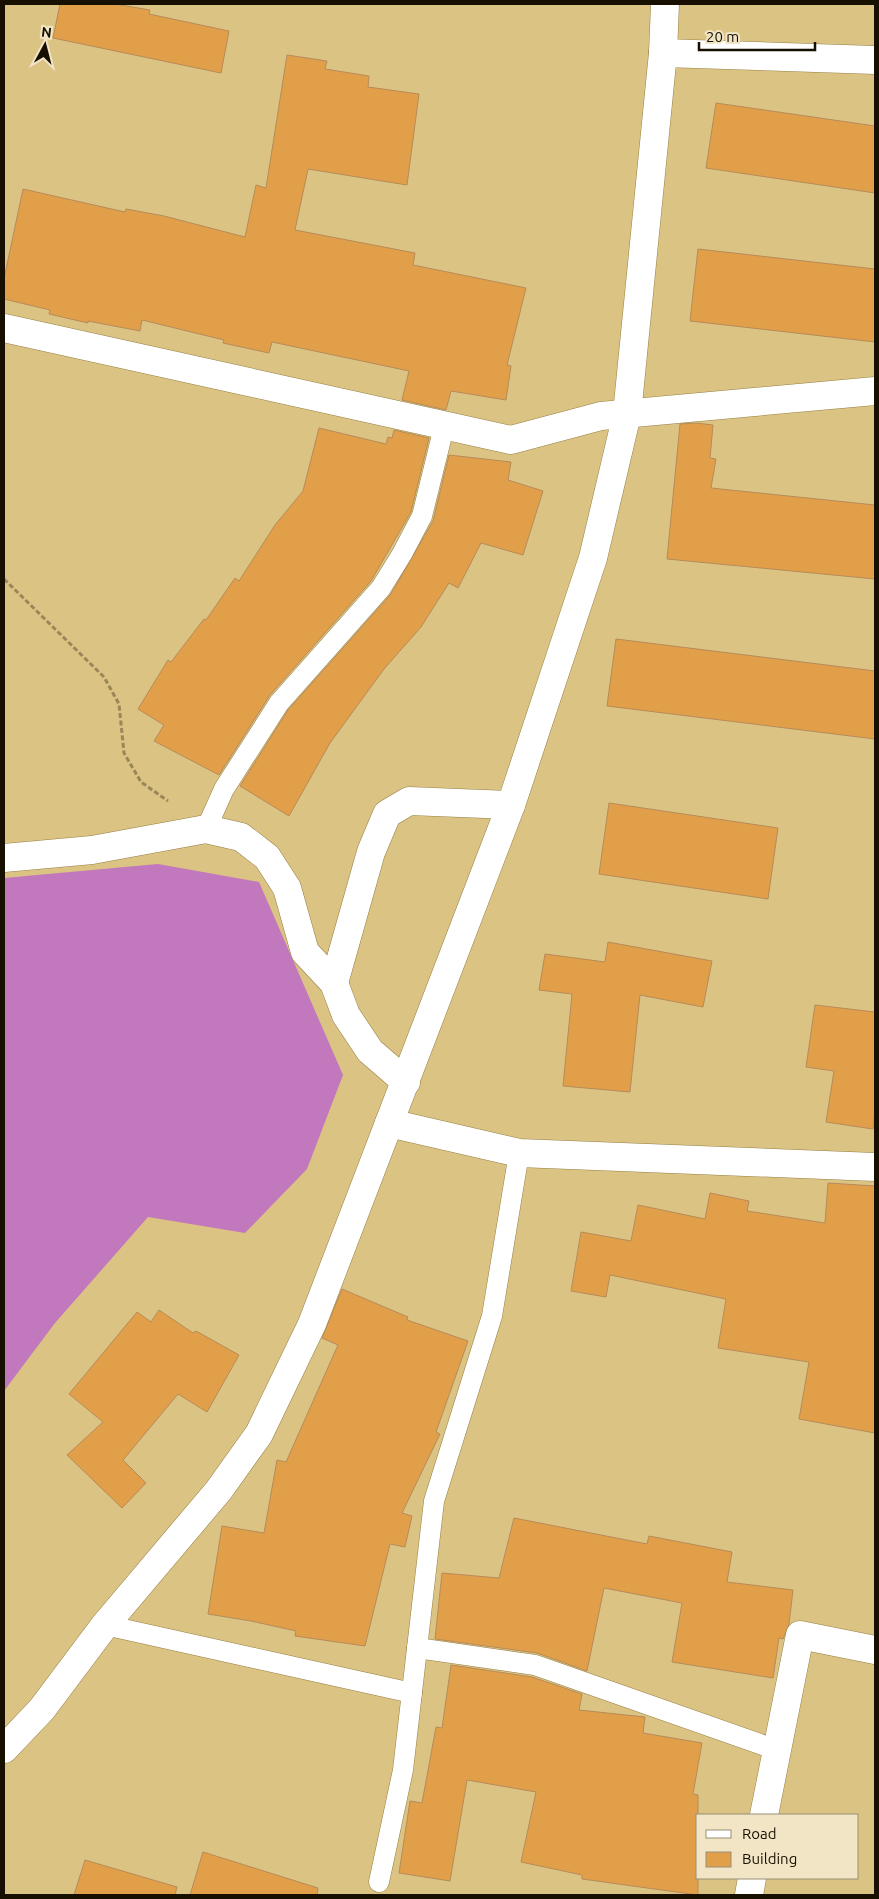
<svg xmlns="http://www.w3.org/2000/svg" width="879" height="1899" viewBox="0 0 879 1899" font-family="Ubuntu,sans-serif">
  <style>
    .forest { fill: #c278bc }
    .building { fill: #e29f4a; stroke: #b68b59 }
    .lines { fill: none; stroke-linecap: round; stroke-linejoin: round }
    .service-casing { stroke: #957f41; stroke-width: 21 }
    .minor-casing { stroke: #957f41; stroke-width: 29 }
    .path { stroke: #9a8758; stroke-width: 3; stroke-dasharray: 5 2.5; stroke-linecap: butt }
    .service { stroke: #fff; stroke-width: 20 }
    .minor { stroke: #fff; stroke-width: 28 }
  </style>
  <rect width="100%" height="100%" fill="#dbc384"/>
  <path class="forest" d="M158 864 259 882 343 1075 307 1169 245 1233 148 1217 55 1323 4 1391V878Z"/>
  <g class="building">
    <path d="M60 4H115L150 10 149 14 229 31 221 73 53 38Z"/>
    <path d="M287 55 327 61 325 69 369 76 368 87 419 94 407 185 308 169 295 230 415 253 413 265 526 288 507 365 511 366 506 400 451 391 446 410 402 400 409 371 272 342 269 353 223 343 224 340 142 320 140 331 88 321V323L49 314 50 310 4 299V279L23 189 125 212 126 209 164 216 245 237 256 185 266 188Z"/>
    <path d="M716 103 875 126V193L706 168Z"/>
    <path d="M698 249 875 269V342L690 321Z"/>
    <path d="M696 423 713 425 710 458 716 459 711 488 875 505V579L667 559 680 424Z"/>
    <path d="M319 428 386 444 388 437 392 438 394 430 429 438 411 512 371 581 270 695 219 775 154 741 164 725 138 709 168 660 171 662 204 619 206 620 235 578 239 581 275 525 303 491Z"/>
    <path d="M449 455 511 462 508 480 543 491 523 555 481 543 458 588 449 583 421 627 384 669 330 743 289 816 240 786 288 710 391 594 433 521Z"/>
    <path d="M616 639 875 671V739L607 706Z"/>
    <path d="M609 803 778 828 768 899 599 874Z"/>
    <path d="M608 942 712 961 703 1007 640 995 630 1092 563 1086 572 994 539 990 545 954 605 962Z"/>
    <path d="M815 1005 875 1012V1112L873 1129 826 1122 834 1071 806 1067Z"/>
    <path d="M828 1183 875 1186V1433L799 1419 809 1362 718 1348 726 1299 610 1275 606 1297 571 1291 581 1232 631 1241 638 1205 705 1219 710 1193 749 1201 747 1211 825 1223Z"/>
    <path d="M342 1289 408 1317 407 1320 468 1341 436 1432 440 1434 402 1513 412 1516 405 1547 390 1544 365 1646 295 1636 296 1631 251 1621 208 1614 222 1526 264 1533 277 1460 286 1462 338 1345 322 1338Z"/>
    <path d="M159 1310 193 1333 196 1331 239 1355 207 1412 178 1394 123 1460 146 1483 122 1508 67 1455 103 1422 69 1394 137 1312 151 1322Z"/>
    <path d="M514 1518 647 1544 649 1536 732 1552 727 1582 793 1590 789 1624 783 1639 779 1638 773 1678 672 1662 682 1603 604 1588 587 1671 537 1653 435 1639 442 1573 499 1578Z"/>
    <path d="M451 1665 532 1677 582 1694 579 1710 645 1717 643 1733 702 1743 693 1794 698 1795V1895L582 1879V1875L521 1862 536 1792 467 1780 450 1881 399 1873 410 1801 422 1803 436 1727 442 1728Z"/>
    <path d="M203 1852 318 1888 317 1895H190Z"/>
    <path d="M85 1860 177 1887 175 1895H74Z"/>
  </g>
  <g class="lines">
    <defs>
      <g id="service">
        <path d="M206 829 224 789 279 703 381 588 402 554 422 516 444 427"/>
        <path d="M105 1625 412 1693"/>
        <path d="M417 1648 535 1665 777 1750"/>
        <path d="M379 1882 403 1770 434 1501 492 1316 519 1153"/>
      </g>
      <g id="minor">
        <path d="M663 53 875 60"/>
        <path d="M4 328 511 440 601 416 875 391"/>
        <path d="M4 858 92 850 206 829 241 837 267 857 287 888 305 952 334 983 346 1015 370 1051 406 1082"/>
        <path d="M334 983 371 852 387 814 409 801 511 805"/>
        <path d="M389 1123 519 1153 875 1167"/>
        <path d="M4 1749 42 1709 105 1625 219 1490 259 1434 312 1324 511 805 593 558 627 414 663 53 665 4"/>
        <path d="M764 1815 800 1635 875 1650"/>
        <path d="M749 1895 752 1878"/>
      </g>
    </defs>
    <use href="#service" class="service-casing"/>
    <use href="#minor" class="minor-casing"/>
    <path class="path" d="M4 579 104 677 119 704 124 753 141 782 168 801"/>
    <use href="#service" class="service"/>
    <use href="#minor" class="minor"/>
  </g>
  <rect width="879" height="1899" fill="none" stroke="#170f00" stroke-width="10"/>
  <rect x="696" y="1814" width="162" height="65" fill="#f1e5c6" stroke="#9a8f77"/>
  <rect x="706" y="1830" width="25" height="8" fill="#ffffff" stroke="#9a8f77"/>
  <text x="742" y="1839" font-size="15" fill="#170f00">Road</text>
  <rect x="706" y="1852" width="25" height="15" fill="#e29f4a" stroke="#9a8f77"/>
  <text x="742" y="1864" font-size="15" fill="#170f00">Building</text>
  <g transform="translate(45 45) rotate(7)" stroke="#f1e5c6" stroke-width="4" paint-order="stroke">
  <path d="M0-4L9 19L0 12L-9 19Z" fill="#170f00"/>
  <text y="-8" font-size="14" font-weight="bold" text-anchor="middle" fill="#170f00">N</text>
  </g>
  <path d="M699 42v8h116v-8" fill="none" stroke="#170f00" stroke-width="2.5"/>
  <text x="706" y="42" font-size="15" fill="#170f00" stroke="#f1e5c6" stroke-width="4" paint-order="stroke">20 m</text>
</svg>
